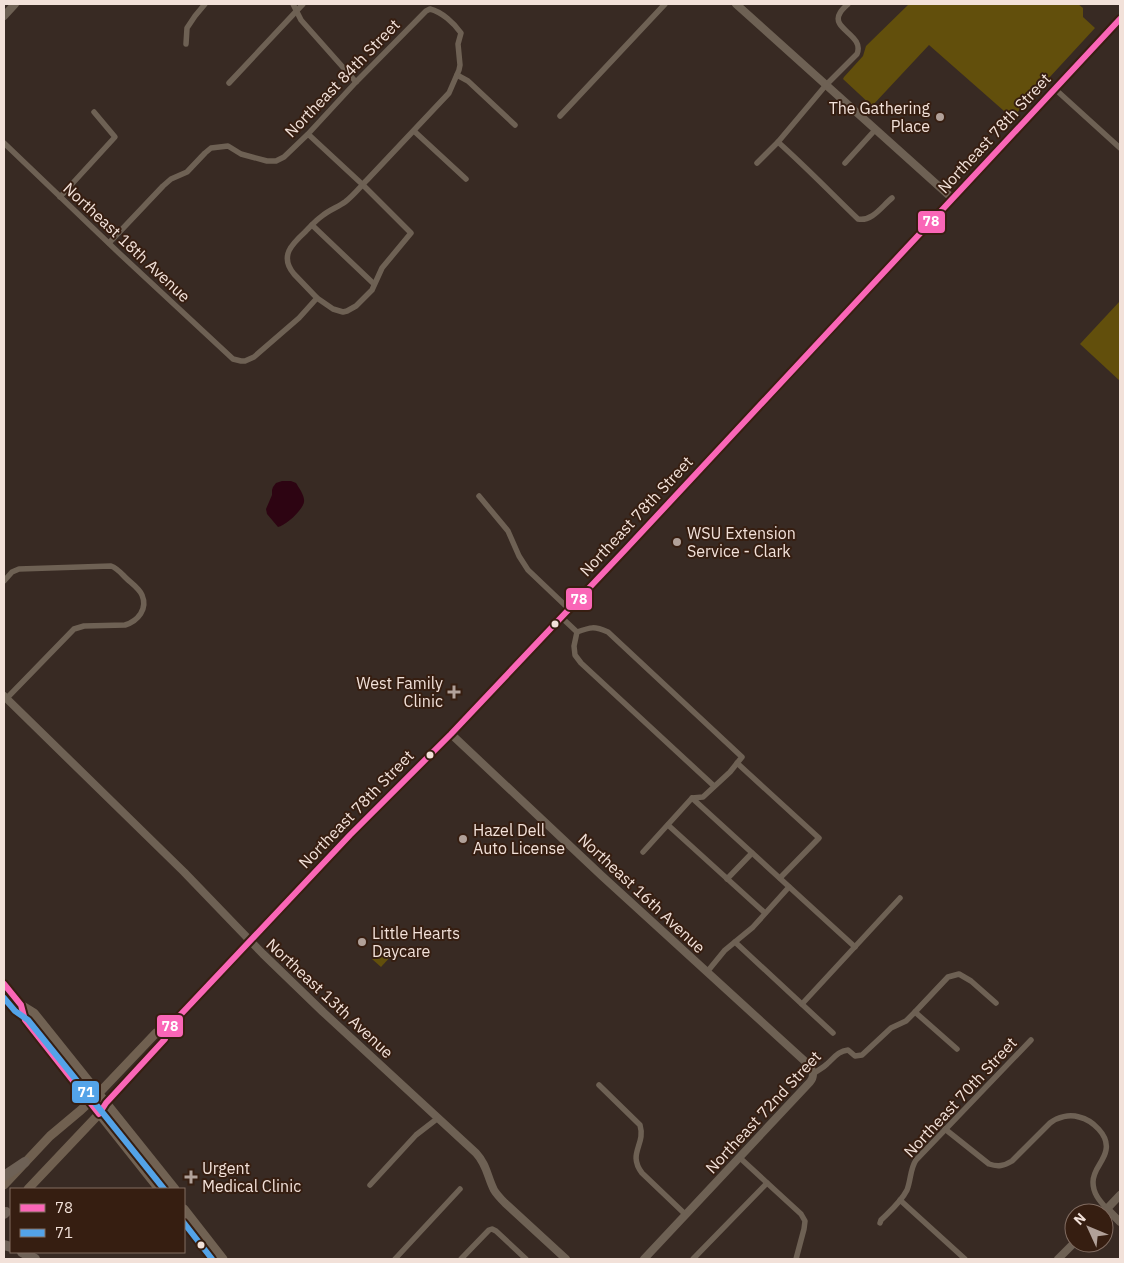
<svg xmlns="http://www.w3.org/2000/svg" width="1124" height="1263" viewBox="0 0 1124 1263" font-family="'IBM Plex Sans',sans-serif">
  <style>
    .green { fill: #624f0c }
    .water { fill: #2d0412 }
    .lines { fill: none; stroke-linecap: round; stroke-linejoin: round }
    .minor { stroke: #6e6154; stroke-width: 5.5 }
    .tertiary { stroke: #6e6154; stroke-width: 8 }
    .secondary { stroke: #716253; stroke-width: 9 }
    .primary { stroke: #706050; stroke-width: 9 }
    .motorway { stroke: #6e6156; stroke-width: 10 }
    .bus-1-casing { stroke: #361e11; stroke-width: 10 }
    .bus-2-casing { stroke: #361e11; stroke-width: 10 }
    .bus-1 { stroke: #fa66b7; stroke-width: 6 }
    .bus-2 { stroke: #53a3e8; stroke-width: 6 }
    .poi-dot { fill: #b1a199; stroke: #361e11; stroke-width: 2 }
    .bus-dot { fill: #f2e1d9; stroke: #361e11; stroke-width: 2 }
    .labels { text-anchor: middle; stroke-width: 4; stroke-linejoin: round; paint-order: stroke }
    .street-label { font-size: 16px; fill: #f2e1d9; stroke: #361e11 }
    .poi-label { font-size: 16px; fill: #f2e1d9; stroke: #361e11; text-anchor: start }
    .line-badge { stroke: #361e11; stroke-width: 2 }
    .badge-label { font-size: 14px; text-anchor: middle; font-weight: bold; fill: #fff }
  </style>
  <rect width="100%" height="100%" fill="#382a23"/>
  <g class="green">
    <path d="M909 4H1078L1083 8V17L1095 28 1012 118 929 45 872 106 843 79 844 77 863 56 866 46Z"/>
    <path d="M1120 301V381L1080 344Z"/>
    <path d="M383 947 392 955 381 967 372 959Z"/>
  </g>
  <path class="water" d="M282 481H291L296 483C299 488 305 496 304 502 303 510 285 526 278 527L267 514 266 509 272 495V490L273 487 276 483Z"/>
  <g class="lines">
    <g class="minor">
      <path d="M293 4 301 20 356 82"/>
      <path d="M186 44 187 28 195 16 205 4"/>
      <path d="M457 75 468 81 515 125"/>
      <path d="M229 83 303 4"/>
      <path d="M1055 89 1120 148"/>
      <path d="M560 116 665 4"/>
      <path d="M414 131 466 179"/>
      <path d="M778 142C806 167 831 193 858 219 872 222 882 206 892 198"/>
      <path d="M4 143 119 253 233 359 241 361H245L254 357 299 318 317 298"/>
      <path d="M757 163 778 142 826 85 857 54C865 35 830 29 840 13 842 9 846 6 848 4"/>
      <path d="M845 163 875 130"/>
      <path d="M60 197 115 137 94 112"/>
      <path d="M312 225 374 284"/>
      <path d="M109 243 163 186 171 179 187 172 205 153 211 148 228 146 241 154 267 161H276L284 157 308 134 356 82 426 11 430 9C442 12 454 23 461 33L458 44 460 65 459 70 449 93 367 180C360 187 353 196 345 202 338 207 329 210 322 216 316 220 311 226 305 232 292 244 279 256 294 274L317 298 333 309 343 312 347 311 356 306 372 290 382 268 411 233 363 185 308 134"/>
      <path d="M479 496 508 531 519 556 528 570 569 609"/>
      <path d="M4 581 12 572 19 569 111 566C117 568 121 573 126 578 131 583 139 588 142 595 148 609 138 621 125 625L84 626 74 629 6 699"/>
      <path d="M561 617 577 632 574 646 575 655 581 663 714 786"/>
      <path d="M577 632C591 627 594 626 608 632L742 757 730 772 703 797 692 798 643 852"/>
      <path d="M737 763 819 838 780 878"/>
      <path d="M692 798 855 947"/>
      <path d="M668 825 765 913"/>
      <path d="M727 879 752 853"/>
      <path d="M735 942 833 1033"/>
      <path d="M707 972 725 950 753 927 789 887"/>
      <path d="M802 1004 900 898"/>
      <path d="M957 1049 915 1012 948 977 959 974 971 981 996 1003"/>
      <path d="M813 1074C818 1070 823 1068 827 1064 834 1058 838 1051 848 1050L855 1056 862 1055 891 1028 906 1021 915 1012"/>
      <path d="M599 1085 640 1125C646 1145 627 1153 642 1173L686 1215"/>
      <path d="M945 1129 989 1164C998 1167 1004 1166 1012 1161L1050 1123C1058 1117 1069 1114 1079 1117 1092 1120 1109 1135 1106 1150 1104 1162 1093 1169 1093 1182 1093 1194 1100 1201 1107 1209"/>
      <path d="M739 1157 801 1214 805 1221 804 1229 796 1259"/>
      <path d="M370 1185 416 1135 438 1118"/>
      <path d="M900 1200 965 1259"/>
      <path d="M880 1223 881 1220C890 1211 901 1202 907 1190 911 1180 910 1169 916 1160L1031 1040"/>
      <path d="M395 1259 460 1189"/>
      <path d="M461 1259 489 1230 492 1229 496 1231 526 1259"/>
      <path d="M693 1259 767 1183"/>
    </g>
    <g class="tertiary">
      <path d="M736 4 953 199"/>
      <path d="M4 16 15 4"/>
      <path d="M4 696 184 872 263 954 323 1012 476 1153C487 1165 487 1176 494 1190 497 1195 501 1199 505 1203L566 1259"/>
      <path d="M451 734 602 876 809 1065C813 1071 815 1076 810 1082L644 1259"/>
      <path d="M1107 1209 1120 1222"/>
      <path d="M1103 1213 1120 1195"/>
      <path d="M1058 1259 1074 1243"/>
    </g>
    <g class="secondary">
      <path d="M4 984 21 1005 34 1013 175 1189"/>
      <path d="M21 1005 25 1020 159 1189"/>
      <path d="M184 1209 223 1259"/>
    </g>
    <g class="primary">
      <path d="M4 1185 50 1136 81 1110 98 1094 156 1033 167 1029 350 835 451 734 625 550 1120 19"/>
      <path d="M28 1189 99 1114 106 1103 165 1039 167 1029"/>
    </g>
    <g class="motorway">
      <path d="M4 1176 25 1162"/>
      <path d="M4 1214 6 1212"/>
      <path d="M4 1245 11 1247"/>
      <path d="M22 1252 35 1259"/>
    </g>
    <defs>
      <path id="bus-1" d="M4 984 21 1005 25 1020 99 1114 106 1103 165 1039 167 1029 350 835 451 734 625 550 1120 19"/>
      <g id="bus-2">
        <path d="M4 998 15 1011 28 1020 164 1189"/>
        <path d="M184 1223 212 1259"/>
      </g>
    </defs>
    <use href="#bus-1" class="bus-1-casing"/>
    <use href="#bus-2" class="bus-2-casing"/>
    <use href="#bus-1" class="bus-1"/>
    <use href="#bus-2" class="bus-2"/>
  </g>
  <g class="poi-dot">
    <circle cx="940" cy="117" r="5"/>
    <circle cx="677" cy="542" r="5"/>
    <path d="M451.5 684.5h5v5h5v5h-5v5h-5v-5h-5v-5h5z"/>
    <circle cx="463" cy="839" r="5"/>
    <circle cx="362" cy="942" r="5"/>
    <path d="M188.5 1169.5h5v5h5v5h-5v5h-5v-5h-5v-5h5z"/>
  </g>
  <g class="bus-dot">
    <circle cx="555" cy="624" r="4.5"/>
    <circle cx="430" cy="755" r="4.5"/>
    <circle cx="201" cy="1245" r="4.5"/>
  </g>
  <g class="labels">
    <g class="street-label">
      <text transform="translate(342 78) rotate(-46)" y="6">Northeast 84th Street</text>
      <text transform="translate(994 133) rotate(-47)" y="6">Northeast 78th Street</text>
      <text transform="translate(127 242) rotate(43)" y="6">Northeast 18th Avenue</text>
      <text transform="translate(636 516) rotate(-47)" y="6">Northeast 78th Street</text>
      <text transform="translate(356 809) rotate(-46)" y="6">Northeast 78th Street</text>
      <text transform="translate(642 893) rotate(43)" y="6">Northeast 16th Avenue</text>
      <text transform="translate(330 998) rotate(43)" y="6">Northeast 13th Avenue</text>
      <text transform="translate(960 1097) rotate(-47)" y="6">Northeast 70th Street</text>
      <text transform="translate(763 1112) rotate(-47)" y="6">Northeast 72nd Street</text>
    </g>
    <g class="poi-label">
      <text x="930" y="114" text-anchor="end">The Gathering<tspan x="930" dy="18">Place</tspan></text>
      <text x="687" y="539">WSU Extension<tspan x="687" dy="18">Service - Clark</tspan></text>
      <text x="443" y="689" text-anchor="end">West Family<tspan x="443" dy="18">Clinic</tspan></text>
      <text x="473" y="836">Hazel Dell<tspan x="473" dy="18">Auto License</tspan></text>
      <text x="372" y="939">Little Hearts<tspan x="372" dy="18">Daycare</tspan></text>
      <text x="202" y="1174">Urgent<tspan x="202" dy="18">Medical Clinic</tspan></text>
    </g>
  </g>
  <g class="line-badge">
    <rect x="917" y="210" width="29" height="24" rx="5" fill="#fa66b7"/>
    <rect x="565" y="587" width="28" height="24" rx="5" fill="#fa66b7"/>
    <rect x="156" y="1014" width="28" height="24" rx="5" fill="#fa66b7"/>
    <rect x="71" y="1080" width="29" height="24" rx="5" fill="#53a3e8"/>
  </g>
  <g class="badge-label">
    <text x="931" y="226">78</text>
    <text x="579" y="604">78</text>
    <text x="170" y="1031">78</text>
    <text x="86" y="1097">71</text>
  </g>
  <rect width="1124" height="1263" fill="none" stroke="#f2e1d9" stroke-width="10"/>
  <rect x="10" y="1188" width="175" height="65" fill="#361e11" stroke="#816c61"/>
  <rect x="20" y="1204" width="25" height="8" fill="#fa66b7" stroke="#816c61"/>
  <text x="55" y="1213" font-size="15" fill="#f2e1d9">78</text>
  <rect x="20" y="1229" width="25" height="8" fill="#53a3e8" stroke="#816c61"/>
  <text x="55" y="1238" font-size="15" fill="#f2e1d9">71</text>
  <g transform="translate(1089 1228) rotate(314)"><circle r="24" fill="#361e11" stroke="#816c61"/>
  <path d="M0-4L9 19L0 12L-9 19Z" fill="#b1a199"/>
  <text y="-8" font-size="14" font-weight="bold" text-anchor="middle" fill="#f2e1d9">N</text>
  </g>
</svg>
